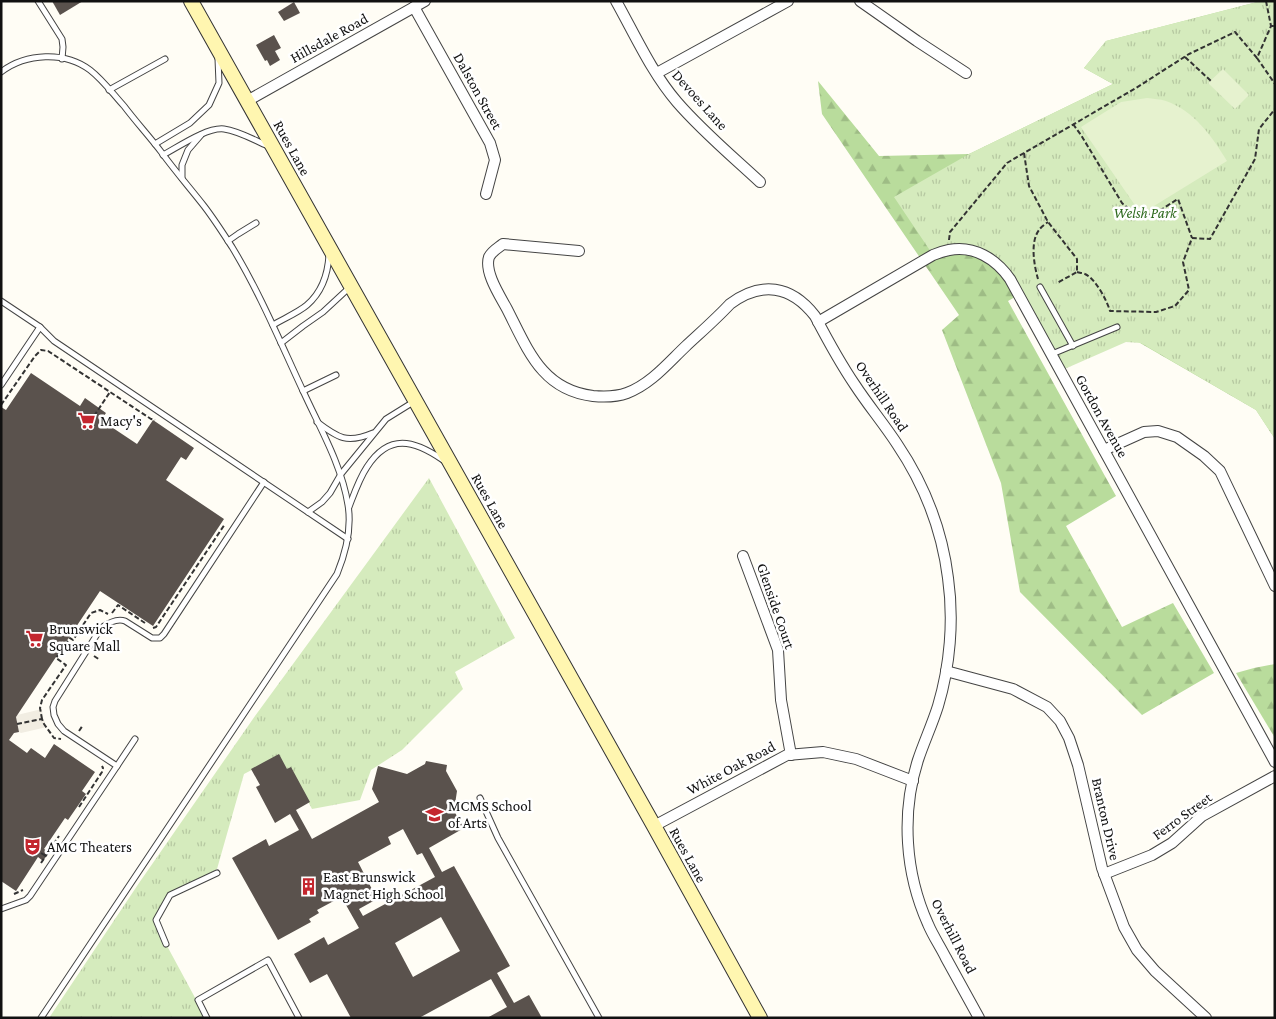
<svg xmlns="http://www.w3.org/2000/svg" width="1276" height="1019" viewBox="0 0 1276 1019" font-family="'Crimson Pro',serif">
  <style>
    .forest { fill: url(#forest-firs) }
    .park { fill: url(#park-tufts) }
    .pitch { fill: #e6f2cf }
    .plaza { fill: #f1ede2 }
    .building { fill: #5a524d; fill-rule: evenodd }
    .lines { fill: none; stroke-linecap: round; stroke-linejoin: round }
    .lane-casing { stroke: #444; stroke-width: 7 }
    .street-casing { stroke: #444; stroke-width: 12 }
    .secondary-casing { stroke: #333; stroke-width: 16 }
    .path { stroke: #333; stroke-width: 2; stroke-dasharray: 5 2.5; stroke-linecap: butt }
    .lane { stroke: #fff; stroke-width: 5 }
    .street { stroke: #fff; stroke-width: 10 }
    .secondary { stroke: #fff6b0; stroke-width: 14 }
    .labels { text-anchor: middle; stroke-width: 5; stroke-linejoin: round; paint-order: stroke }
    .street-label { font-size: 15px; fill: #111; stroke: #fff }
    .park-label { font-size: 15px; font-style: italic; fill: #2f6b1f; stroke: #fff }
    .poi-label { font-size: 15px; fill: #111; stroke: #fff; text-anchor: start }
  </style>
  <defs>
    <pattern id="forest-firs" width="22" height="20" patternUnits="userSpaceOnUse" patternTransform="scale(1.25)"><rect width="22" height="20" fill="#b9dc9c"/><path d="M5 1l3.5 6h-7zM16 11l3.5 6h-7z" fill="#9ebc85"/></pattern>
    <pattern id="park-tufts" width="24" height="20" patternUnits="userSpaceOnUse" patternTransform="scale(1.25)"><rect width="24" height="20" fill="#d5ebbd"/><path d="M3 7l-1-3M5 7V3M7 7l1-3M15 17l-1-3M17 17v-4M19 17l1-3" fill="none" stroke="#b6c8a1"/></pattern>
  </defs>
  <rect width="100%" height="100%" fill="#fffdf5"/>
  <g class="forest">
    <path d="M1261 1H1275V439L1256 410 1038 284 1008 301 1116 496 1066 526 1122 627 1173 603 1214 673 1142 715 1020 592 1001 483 942 330 959 315 822 114 818 81 879 156 969 154 1113 84 1084 68 1106 41Z"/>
    <path d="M1275 664V738L1236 673 1254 668Z"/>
  </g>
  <g class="park">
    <path d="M1261 1H1275V439L1256 410 1141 343 1126 342 1060 371 1010 279 971 250 933 255 894 197 969 154 1113 84 1084 68 1106 41Z"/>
    <path d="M429 478 515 638 455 672 463 689 402 750 371 770 360 800 312 809 291 769 287 770 279 756 244 774 217 869 170 895 156 920 166 944 206 1018H49L139 883 255 716Z"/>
  </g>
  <g class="pitch">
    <path d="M1223 69 1249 95 1235 109 1208 83Z"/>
    <path d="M1147 98C1153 99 1160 99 1166 101 1194 111 1212 136 1227 161L1141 214 1081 127 1121 102Z"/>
  </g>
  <path class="plaza" d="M42 709 43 718 47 727 21 733 19 732 16 717 17 715Z"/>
  <g class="building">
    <path d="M52 1H83L60 15Z"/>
    <path d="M294 2 300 13 284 21 278 12Z"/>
    <path d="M274 35 281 48 275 51 280 60 270 66 267 60 265 61 256 45Z"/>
    <path d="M31 373 80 406 85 398 106 413 101 420 137 444 153 420 194 448 186 460 181 457 166 480 224 519 153 626 100 591 16 717 19 732 14 733 9 740 27 753 31 748 45 758 54 744 95 772 82 791 86 794 68 820 65 818 44 849 49 852 43 861 38 857 16 891 1 881V407L6 410Z"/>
    <path d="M279 754 287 769 291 767 310 802 296 810 312 839 379 802 372 789 378 766 407 774 425 764 426 761 447 765 446 771 457 791 454 811 464 828 429 848 442 872 454 866 510 966 497 973 514 1003 529 995 542 1018H487L507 1007 491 979 419 1018H351L327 974 310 983 294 954 324 937 328 945 359 928 346 905 347 904 343 896 317 910 319 913 309 919 311 922 278 940 232 858 266 839 269 846 299 830 290 814 275 823 256 787 260 785 251 769ZM403 829 417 855 422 853 435 877 363 916 359 909 377 899 358 862 391 844 388 837ZM441 917 460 951 413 977 395 943Z"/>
  </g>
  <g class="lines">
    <defs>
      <g id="lane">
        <path d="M38 1 62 39 63 47 62 59"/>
        <path d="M1 72C26 53 65 51 90 70 103 80 113 94 124 106 136 122 150 137 162 153 175 171 190 188 204 206 214 219 223 233 232 247 260 293 281 344 304 393 320 428 342 466 348 505 352 529 346 552 337 574L41 1018"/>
        <path d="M109 90 165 59"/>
        <path d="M155 144 190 123 209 105 219 83 218 59"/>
        <path d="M163 155C178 147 207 127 224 129 239 131 254 140 268 146"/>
        <path d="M182 178V165L188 150 201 135"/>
        <path d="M228 241 238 234 256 223"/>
        <path d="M1040 287 1073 346"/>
        <path d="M1 301 40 327 54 341 348 539"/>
        <path d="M273 325C283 319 299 312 307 305 322 292 328 273 329 255"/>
        <path d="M281 343 303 326 323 312 350 287"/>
        <path d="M1052 354 1117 327"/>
        <path d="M1 385 40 327"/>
        <path d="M303 391 336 375"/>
        <path d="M317 422C338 438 347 444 373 433"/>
        <path d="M349 507C354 494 359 479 367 467 389 433 414 440 443 460"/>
        <path d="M308 512 322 502 330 493 341 474 386 419 415 401"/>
        <path d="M117 766 135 739"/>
        <path d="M480 798 498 838 599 1018"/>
        <path d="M1 909 26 900 30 896 117 766 64 731 58 724 54 715 53 707 55 701 101 628C108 623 117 618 125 621L152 638H160L164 634 264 482"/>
        <path d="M166 944 156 920 170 895 217 873"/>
        <path d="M207 1018 198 1000 268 960 299 1018"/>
      </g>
      <g id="street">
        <path d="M616 1C635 35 652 73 677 102 702 131 732 156 760 182"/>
        <path d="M860 1 917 41 966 73"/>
        <path d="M414 7 490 143 495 160 486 194"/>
        <path d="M657 73 788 1"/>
        <path d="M247 101 425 1"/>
        <path d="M579 251 503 244C498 248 492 251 489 257 484 272 500 296 507 309 528 350 542 390 593 396 604 397 616 397 627 393 651 384 668 363 686 346 701 332 716 319 730 304 761 281 791 285 815 316 827 339 840 363 855 385 868 405 884 424 897 444 924 484 942 530 948 578 954 620 950 666 938 706 932 725 924 742 918 760 901 813 905 873 928 924 933 936 940 946 946 958 957 978 968 998 979 1018"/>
        <path d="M818 322 933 255C938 253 944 251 949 250 974 245 996 259 1010 279L1275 762"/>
        <path d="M1104 450 1144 432 1158 431 1177 437 1204 456 1220 471 1275 586"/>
        <path d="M743 556 778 650 781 700 791 755"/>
        <path d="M946 671 1013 689 1047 707 1060 721 1069 738 1078 765 1102 868 1124 927 1137 950 1155 971 1206 1018"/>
        <path d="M654 826 787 755 823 752 856 759 913 781"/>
        <path d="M1104 874 1152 855 1172 843 1202 816 1275 776"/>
      </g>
      <path id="secondary" d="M191 1 654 826 760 1018"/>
    </defs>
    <use href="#lane" class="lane-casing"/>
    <use href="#street" class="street-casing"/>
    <use href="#secondary" class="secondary-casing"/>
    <g class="path">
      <path d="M1266 1 1271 26"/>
      <path d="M1185 57 1211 81"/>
      <path d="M1257 58 1275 84"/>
      <path d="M1073 124 1081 135 1122 203C1145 225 1155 213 1178 199L1192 238"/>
      <path d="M1024 153 1029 186 1048 222 1077 259V272L1057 283"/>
      <path d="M949 240 950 232 1007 163 1024 153 1136 88 1189 54 1235 32 1257 58 1271 26H1275"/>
      <path d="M1077 272C1080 273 1083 273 1085 274 1096 279 1107 301 1110 311L1156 312 1175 306 1189 290 1183 262 1192 238 1210 239 1255 159 1259 129 1275 109"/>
      <path d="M1038 279C1034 265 1030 242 1039 230 1041 227 1045 224 1048 222"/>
      <path d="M1 405 35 356 41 350 48 351 151 419 155 420"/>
      <path d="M94 416 110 392"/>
      <path d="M112 613 118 605 145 623"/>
      <path d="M153 628 156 627 225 524"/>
      <path d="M94 656 100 660"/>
      <path d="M42 719 40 708 42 700 66 665 56 658 70 638 73 640 91 613 100 610 108 614"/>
      <path d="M17 724 42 719 44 724 54 738 61 739"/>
      <path d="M79 731 83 725"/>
      <path d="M79 807 102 772 103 768 102 766"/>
      <path d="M41 853 46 856"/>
      <path d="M41 863 59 836"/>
      <path d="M14 894 23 890"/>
    </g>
    <use href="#lane" class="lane"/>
    <use href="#street" class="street"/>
    <use href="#secondary" class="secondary"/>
  </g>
  <defs>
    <symbol id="supermarket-bare" viewBox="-9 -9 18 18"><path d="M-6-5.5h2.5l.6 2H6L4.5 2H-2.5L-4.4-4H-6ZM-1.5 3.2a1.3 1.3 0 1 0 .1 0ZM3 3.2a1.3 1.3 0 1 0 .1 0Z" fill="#c4262e" stroke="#fff" stroke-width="2.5" paint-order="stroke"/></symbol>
    <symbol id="school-bare" viewBox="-9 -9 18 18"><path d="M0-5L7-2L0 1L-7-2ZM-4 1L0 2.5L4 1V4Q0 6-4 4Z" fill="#c4262e" stroke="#fff" stroke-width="2.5" paint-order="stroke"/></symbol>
    <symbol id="theatre-bare" viewBox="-9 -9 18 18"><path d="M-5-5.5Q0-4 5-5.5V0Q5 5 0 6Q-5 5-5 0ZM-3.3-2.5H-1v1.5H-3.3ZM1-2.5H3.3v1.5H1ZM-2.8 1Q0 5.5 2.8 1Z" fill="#c4262e" stroke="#fff" stroke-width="2.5" paint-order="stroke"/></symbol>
    <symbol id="building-bare" viewBox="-9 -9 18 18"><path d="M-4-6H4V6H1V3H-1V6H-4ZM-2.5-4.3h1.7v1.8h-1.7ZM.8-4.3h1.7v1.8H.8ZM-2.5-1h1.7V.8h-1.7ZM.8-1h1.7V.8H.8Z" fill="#c4262e" stroke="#fff" stroke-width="2.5" paint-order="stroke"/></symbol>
  </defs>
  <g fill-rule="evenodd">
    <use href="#supermarket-bare" x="74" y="408" width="25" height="25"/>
    <use href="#supermarket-bare" x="22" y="626" width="25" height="25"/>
    <use href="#school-bare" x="422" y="802" width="25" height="25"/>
    <use href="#theatre-bare" x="20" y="834" width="25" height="25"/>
    <use href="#building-bare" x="296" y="874" width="25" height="25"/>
  </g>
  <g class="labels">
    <g class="street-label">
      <text transform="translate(329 38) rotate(-29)" y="5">Hillsdale Road</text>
      <text transform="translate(478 91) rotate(61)" y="5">Dalston Street</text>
      <text transform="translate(700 100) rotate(48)" y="5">Devoes Lane</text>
      <text transform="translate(292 148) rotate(61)" y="5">Rues Lane</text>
      <text transform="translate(882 396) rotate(56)" y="5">Overhill Road</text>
      <text transform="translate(1102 416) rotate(61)" y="5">Gordon Avenue</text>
      <text transform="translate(490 501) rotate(61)" y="5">Rues Lane</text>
      <text transform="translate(776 606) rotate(71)" y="5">Glenside Court</text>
      <text transform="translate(731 768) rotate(-28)" y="5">White Oak Road</text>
      <text transform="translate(1182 816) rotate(-36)" y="5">Ferro Street</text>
      <text transform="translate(1106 819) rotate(77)" y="5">Branton Drive</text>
      <text transform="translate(688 855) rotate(61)" y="5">Rues Lane</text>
      <text transform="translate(954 936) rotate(63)" y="5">Overhill Road</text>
    </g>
    <g class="park-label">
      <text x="1145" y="218">Welsh Park</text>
    </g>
    <g class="poi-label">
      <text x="100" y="426">Macy's</text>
      <text x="49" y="634">Brunswick<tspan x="49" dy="17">Square Mall</tspan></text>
      <text x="448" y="811">MCMS School<tspan x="448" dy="17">of Arts</tspan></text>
      <text x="47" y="852">AMC Theaters</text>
      <text x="323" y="882">East Brunswick<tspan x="323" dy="17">Magnet High School</tspan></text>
    </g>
  </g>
  <rect width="1276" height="1019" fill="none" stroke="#111111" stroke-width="5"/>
</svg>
